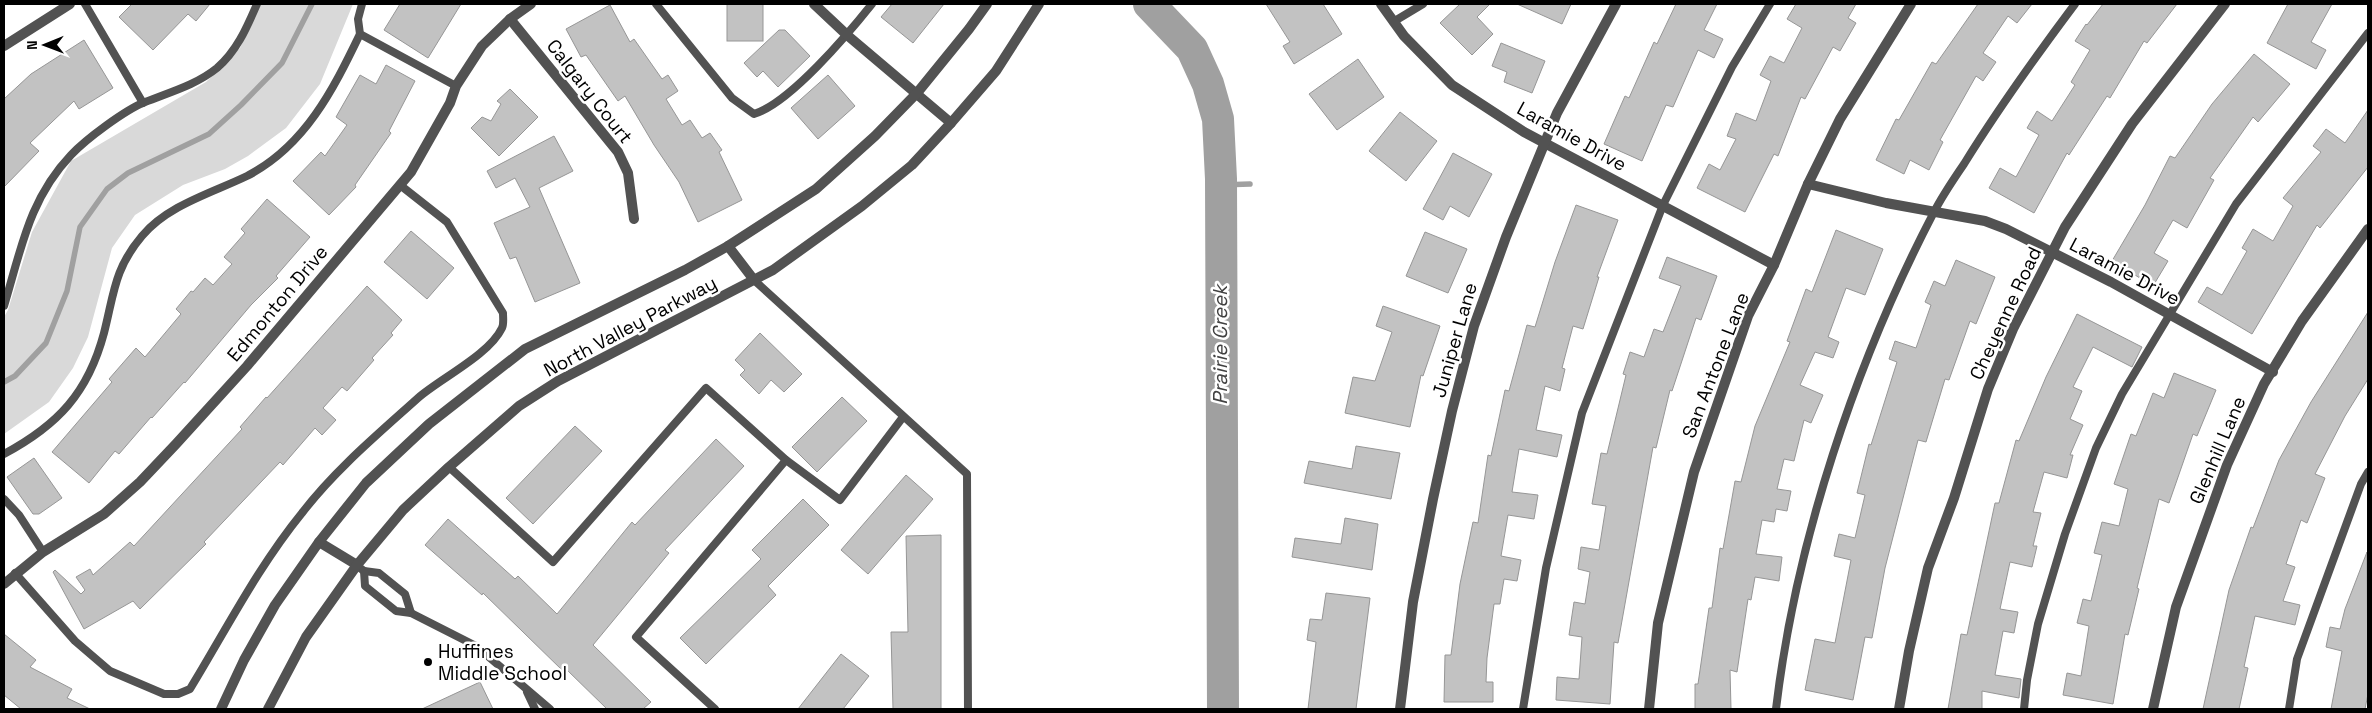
<svg xmlns="http://www.w3.org/2000/svg" width="2372" height="713" viewBox="0 0 2372 713" font-family="'Space Grotesk',sans-serif">
  <style>
    .green { fill: #d9d9d9 }
    .lines { fill: none; stroke-linecap: round; stroke-linejoin: round }
    .stream { stroke: #a0a0a0; stroke-width: 5.5 }
    .river { stroke: #a0a0a0; stroke-width: 32 }
    .building { fill: #c2c2c2; stroke: #969696 }
    .service { stroke: #525252; stroke-width: 8 }
    .minor { stroke: #525252; stroke-width: 10 }
    .tertiary { stroke: #525252; stroke-width: 10 }
    .poi-dot { fill: #000; stroke: #fff; stroke-width: 2 }
    .labels { text-anchor: middle; stroke-width: 5; stroke-linejoin: round; paint-order: stroke }
    .street-label { font-size: 19px; fill: #000; stroke: #fff }
    .poi-label { font-size: 19px; fill: #000; stroke: #fff; text-anchor: start }
    .water-label { font-size: 20px; font-style: italic; fill: #414141; stroke: #fff }
  </style>
  <rect width="100%" height="100%" fill="#fff"/>
  <path class="green" d="M260 4H353L320 84 286 128 248 156 225 169 183 185 135 215 112 248 88 337 73 368 49 402 4 434V317L8 310 32 232 71 161 206 82 240 48Z"/>
  <g class="lines">
    <g class="stream">
      <path d="M1220 185 1250 184"/>
      <path d="M4 382 15 376 46 343 67 291 80 227 107 189 128 173 209 134 241 105 282 63 312 4"/>
    </g>
    <path class="river" d="M1149 4 1192 49 1208 84 1218 119 1221 179 1223 709"/>
  </g>
  <g class="building">
    <path d="M132 4H210L196 21 188 14 153 50 119 17Z"/>
    <path d="M400 4H461L428 58 384 30Z"/>
    <rect x="727" y="4" width="36" height="37"/>
    <path d="M892 4H944L913 43 881 17Z"/>
    <path d="M1266 4H1323L1342 34 1294 64 1283 46 1290 42Z"/>
    <path d="M1460 4H1490L1477 17 1493 34 1472 55 1440 23Z"/>
    <path d="M1517 4H1571L1562 24Z"/>
    <path d="M1676 4H1717L1704 30 1723 39 1714 58 1698 50 1673 107 1666 105 1642 161 1604 144 1625 96 1629 98 1654 42 1657 44Z"/>
    <path d="M1796 4H1856L1848 18 1856 23 1840 51 1833 47 1805 99 1801 97 1778 156 1774 154 1745 212 1697 188 1709 164 1720 170 1736 139 1727 136 1736 113 1756 121 1771 81 1760 75 1770 56 1784 63 1802 28 1787 19Z"/>
    <path d="M1978 4H2032L2017 23 2008 16 1983 53 1996 62 1983 81 1976 76 1940 140 1943 142 1929 170 1910 160 1904 174 1876 160 1896 119 1899 120 1932 62 1936 64Z"/>
    <path d="M2103 4H2177L2147 43 2144 41 2110 98 2107 96 2069 155 2067 153 2034 213 1989 188 2000 168 2016 177 2039 135 2027 128 2037 111 2052 121 2075 85 2071 82 2090 50 2075 41 2086 24 2087 25Z"/>
    <path d="M2288 4H2332L2311 42 2326 50 2316 69 2267 43Z"/>
    <path d="M610 5 630 42 634 39 662 79 668 75 678 91 666 99 682 125 690 120 702 138 710 133 722 150 719 152 742 200 698 222 679 182 654 145 625 96 618 101 586 55 581 57 566 29Z"/>
    <path d="M779 30H785L810 56 778 87 763 71 757 77 744 63Z"/>
    <path d="M84 40 113 88 79 109 74 101 30 143 39 151 4 187V99L31 74Z"/>
    <path d="M1501 43 1545 61 1532 93 1504 82 1507 72 1492 66Z"/>
    <path d="M2254 54 2290 84 2258 122 2253 117 2210 178 2214 180 2187 228 2173 220 2154 253 2168 261 2153 286 2112 261 2145 205 2170 156 2175 158 2212 104Z"/>
    <path d="M1358 59 1384 97 1337 130 1309 94Z"/>
    <path d="M386 65 415 81 389 131 391 133 355 185 356 187 329 215 293 181 321 152 325 156 347 125 336 117 360 75 376 84Z"/>
    <path d="M828 75 855 106 818 139 791 108Z"/>
    <path d="M510 89 538 117 499 156 471 128 482 117 491 121 501 104 497 101Z"/>
    <path d="M2368 110V167L2320 228 2317 225 2252 334 2198 302 2207 287 2222 295 2247 251 2242 248 2253 229 2273 241 2293 206 2283 198 2321 152 2313 146 2326 129 2345 143Z"/>
    <path d="M1400 112 1437 141 1406 181 1369 151Z"/>
    <path d="M554 136 573 171 539 188 580 283 535 302 516 257 510 259 494 223 530 207 515 178 496 188 487 171Z"/>
    <path d="M1453 153 1492 174 1469 217 1450 206 1443 220 1423 209Z"/>
    <path d="M267 199 310 237 276 276 278 278 251 305 185 383 184 382 152 418 151 417 119 454 115 451 89 483 52 452 112 382 109 379 136 348 145 357 181 314 176 309 191 291 193 292 205 278 213 285 232 264 224 257 245 233 241 229Z"/>
    <path d="M1576 205 1618 220 1597 277H1599L1583 329 1573 326 1562 368 1565 369 1560 391 1545 386 1536 430 1562 435 1557 457 1519 449 1512 492 1538 495 1534 519 1508 515 1501 556 1521 560 1517 581 1504 579 1500 604H1494L1487 658 1486 682H1493V702H1444L1445 655H1451L1460 584 1473 522 1478 523 1488 455 1491 456 1505 390 1509 391 1527 325 1535 327 1555 262Z"/>
    <path d="M1836 230 1883 249 1865 295 1846 288 1828 337 1839 342 1833 358 1815 352 1800 385 1823 395 1811 423 1804 420 1794 461 1784 459 1777 489 1791 491 1787 511 1776 509 1774 522 1762 520 1756 554 1782 557 1779 581 1755 577 1751 600 1748 599 1737 672 1730 670 1731 709H1695V684H1698L1709 608H1712L1720 548 1723 549 1735 481 1741 482 1755 426 1790 342 1787 341 1806 289 1812 292Z"/>
    <path d="M411 231 454 268 427 299 384 262Z"/>
    <path d="M1425 232 1467 249 1448 293 1406 276Z"/>
    <path d="M1667 257 1717 276 1701 320 1696 318 1672 391 1670 390 1656 448 1653 447 1618 643 1614 642 1610 704 1556 700 1557 677 1579 679 1582 637 1569 635 1574 602 1585 604 1590 572 1578 569 1581 547 1599 550 1606 506 1592 504 1601 453 1607 454 1626 375 1623 374 1630 352 1644 357 1654 329 1663 332 1681 286 1659 278Z"/>
    <path d="M1956 260 1995 277 1976 324 1970 321 1949 380 1945 379 1926 442 1918 440 1885 568 1872 638 1865 637 1853 700 1805 690 1815 639 1835 643 1851 560 1834 556 1839 534 1855 538 1865 495 1857 493 1869 444 1871 445 1897 362 1889 359 1895 341 1916 348 1931 305 1925 302 1934 281 1945 286Z"/>
    <path d="M367 286 402 320 391 333 393 335 372 358 374 360 347 391 342 387 323 408 336 420 322 435 315 428 283 465 280 462 204 542 206 544 140 609 133 601 84 629 53 572 55 570 81 594 85 590 76 577 90 569 93 575 130 542 134 546 242 429 240 427 266 397 267 398Z"/>
    <path d="M1383 306 1440 326 1423 376 1421 375 1410 427 1345 413 1353 377 1375 381 1392 332 1376 326Z"/>
    <path d="M2368 312V379L2345 416 2315 474 2325 478 2307 523 2301 520 2286 564 2295 567 2283 601 2300 605 2295 625 2255 616 2244 667 2248 668 2239 709H2203L2229 590 2251 527 2253 528 2279 460 2311 402Z"/>
    <path d="M2077 314 2142 347 2132 367 2093 347 2073 387 2082 391 2070 419 2083 425 2070 455H2073L2067 478 2044 472 2033 512 2041 513 2033 546H2037L2032 567 2010 562 2000 609 2018 612 2014 633 2003 631 1995 675 2021 679 2019 698 1982 691V709H1948L1961 634 1967 635 1995 503H1999L2016 440 2019 441 2046 377Z"/>
    <path d="M760 333 802 374 784 392 771 380 759 394 740 375 745 370 735 360Z"/>
    <path d="M2174 373 2216 390 2197 436 2193 434 2169 503 2159 499 2137 588 2139 589 2128 635 2125 634 2113 704 2063 695 2067 673 2081 676 2089 626 2077 623 2083 599 2091 601 2102 555 2094 553 2102 522 2119 526 2128 489 2114 484 2131 434 2136 436 2153 393 2164 398Z"/>
    <path d="M842 397 867 421 817 472 792 447Z"/>
    <path d="M575 426 602 451 533 524 506 498Z"/>
    <path d="M716 439 744 466 665 550 669 553 593 645 651 702 643 709H607L566 669 563 671 483 593 482 595 425 545 448 519 515 579 518 576 557 614 632 522 635 525Z"/>
    <path d="M1356 446 1400 453 1391 499 1304 483 1309 461 1352 469Z"/>
    <path d="M34 458 62 498 39 514H33L7 477Z"/>
    <path d="M906 475 933 499 868 574 841 550Z"/>
    <path d="M803 499 829 525 768 586 776 595 706 664 680 638 761 559 752 550Z"/>
    <path d="M1345 518 1378 524 1372 570 1292 557 1295 538 1341 544Z"/>
    <path d="M941 535V709H893L891 632H908L906 536Z"/>
    <path d="M2367 552 2368 694 2365 709H2331L2342 651 2326 647 2330 627 2340 629 2345 609Z"/>
    <path d="M1326 593 1370 598 1356 709H1308L1316 642 1307 640 1310 619 1322 620Z"/>
    <path d="M4 634 36 660 30 667 72 689 67 698 90 709H21L4 695Z"/>
    <path d="M841 654 869 676 843 709H798Z"/>
    <path d="M480 682 493 709H422Z"/>
  </g>
  <g class="lines">
    <g class="service">
      <path d="M85 4 143 103"/>
      <path d="M362 4 358 19 360 34 456 86"/>
      <path d="M656 4 732 98 754 114C790 103 848 34 872 4"/>
      <path d="M1393 22 1423 4"/>
      <path d="M754 280 967 474 968 709"/>
      <path d="M4 306C21 250 29 199 71 155 86 139 125 110 145 102 170 92 196 85 217 68 237 51 247 27 257 4"/>
      <path d="M4 454C58 425 88 393 104 333 114 294 114 269 142 236 168 205 212 193 247 176 305 146 333 90 360 34"/>
      <path d="M449 467 553 562 706 388 786 460 840 500 903 417"/>
      <path d="M4 499 19 515 43 552"/>
      <path d="M360 568 364 571 379 573 405 594 411 613"/>
      <path d="M364 571 365 586 396 611 411 613 476 646 550 709"/>
      <path d="M15 573 75 641 110 671 164 694H178L190 689C226 630 258 567 302 513 335 470 378 434 418 398 441 378 489 355 502 328 504 324 503 318 503 313L447 222 400 185"/>
      <path d="M527 692 535 709"/>
      <path d="M715 709 636 637 786 460"/>
      <path d="M1523 709 1546 568 1582 413 1663 205 1732 67 1770 4"/>
      <path d="M1776 709C1796 541 1855 364 1933 214 1942 196 1953 180 1964 164 1998 109 2036 56 2075 4"/>
      <path d="M2024 709 2027 680 2038 624 2065 534 2096 448 2122 394 2236 204 2368 33"/>
      <path d="M2289 709 2297 659 2361 484 2368 472"/>
    </g>
    <g class="minor">
      <path d="M814 4 847 35 951 123"/>
      <path d="M1381 4 1404 36 1452 85 1524 132 1774 265"/>
      <path d="M510 19 618 152 628 173 634 219"/>
      <path d="M4 46 70 4"/>
      <path d="M1808 184 1886 203 1985 221 2006 229 2111 282 2273 372"/>
      <path d="M4 584 43 552 104 514 140 482 176 444 247 366 411 172 450 103 456 86 482 46 510 19 531 4"/>
      <path d="M1400 709 1413 602 1433 499 1452 411 1474 326 1506 237 1557 113 1616 4"/>
      <path d="M1649 709 1658 623 1694 472 1748 316 1774 265 1808 184 1840 119 1911 4"/>
      <path d="M1899 709 1909 651 1928 568 1954 498 1988 389 2013 329 2065 227 2132 124 2225 4"/>
      <path d="M2153 709 2176 607 2227 465 2264 384 2302 321 2368 229"/>
    </g>
    <g class="tertiary">
      <path d="M728 246 754 280"/>
      <path d="M319 542 357 565"/>
      <path d="M221 709 244 660 275 605 319 542 366 483 429 424 525 349 685 270 728 246 816 189 875 136 917 93 969 29 987 4"/>
      <path d="M268 709 306 637 357 565 403 510 449 467 519 406 558 381 773 270 862 206 912 165 951 123 996 71 1039 4"/>
    </g>
  </g>
  <circle class="poi-dot" cx="428" cy="662" r="5"/>
  <g class="labels">
    <g class="street-label">
      <text transform="translate(590 91) rotate(52)" y="7">Calgary Court</text>
      <text transform="translate(1572 136) rotate(29)" y="7">Laramie Drive</text>
      <text transform="translate(2125 271) rotate(28)" y="7">Laramie Drive</text>
      <text transform="translate(277 303) rotate(-50)" y="7">Edmonton Drive</text>
      <text transform="translate(2005 313) rotate(-65)" y="7">Cheyenne Road</text>
      <text transform="translate(630 326) rotate(-28)" y="7">North Valley Parkway</text>
      <text transform="translate(1454 340) rotate(-74)" y="7">Juniper Lane</text>
      <text transform="translate(1715 365) rotate(-69)" y="7">San Antone Lane</text>
      <text transform="translate(2217 450) rotate(-67)" y="7">Glenhill Lane</text>
    </g>
    <g class="poi-label">
      <text x="438" y="658">Huffines<tspan x="438" dy="22">Middle School</tspan></text>
    </g>
    <g class="water-label">
      <text transform="translate(1220 345) rotate(-90)" y="7">Prairie Creek</text>
    </g>
  </g>
  <rect width="2372" height="713" fill="none" stroke="#000000" stroke-width="10"/>
  <g transform="translate(45 45) rotate(269)" stroke="#ffffff" stroke-width="4" paint-order="stroke">
  <path d="M0-4L9 19L0 12L-9 19Z" fill="#000000"/>
  <text y="-8" font-size="14" font-weight="bold" text-anchor="middle" fill="#000000">N</text>
  </g>
</svg>
